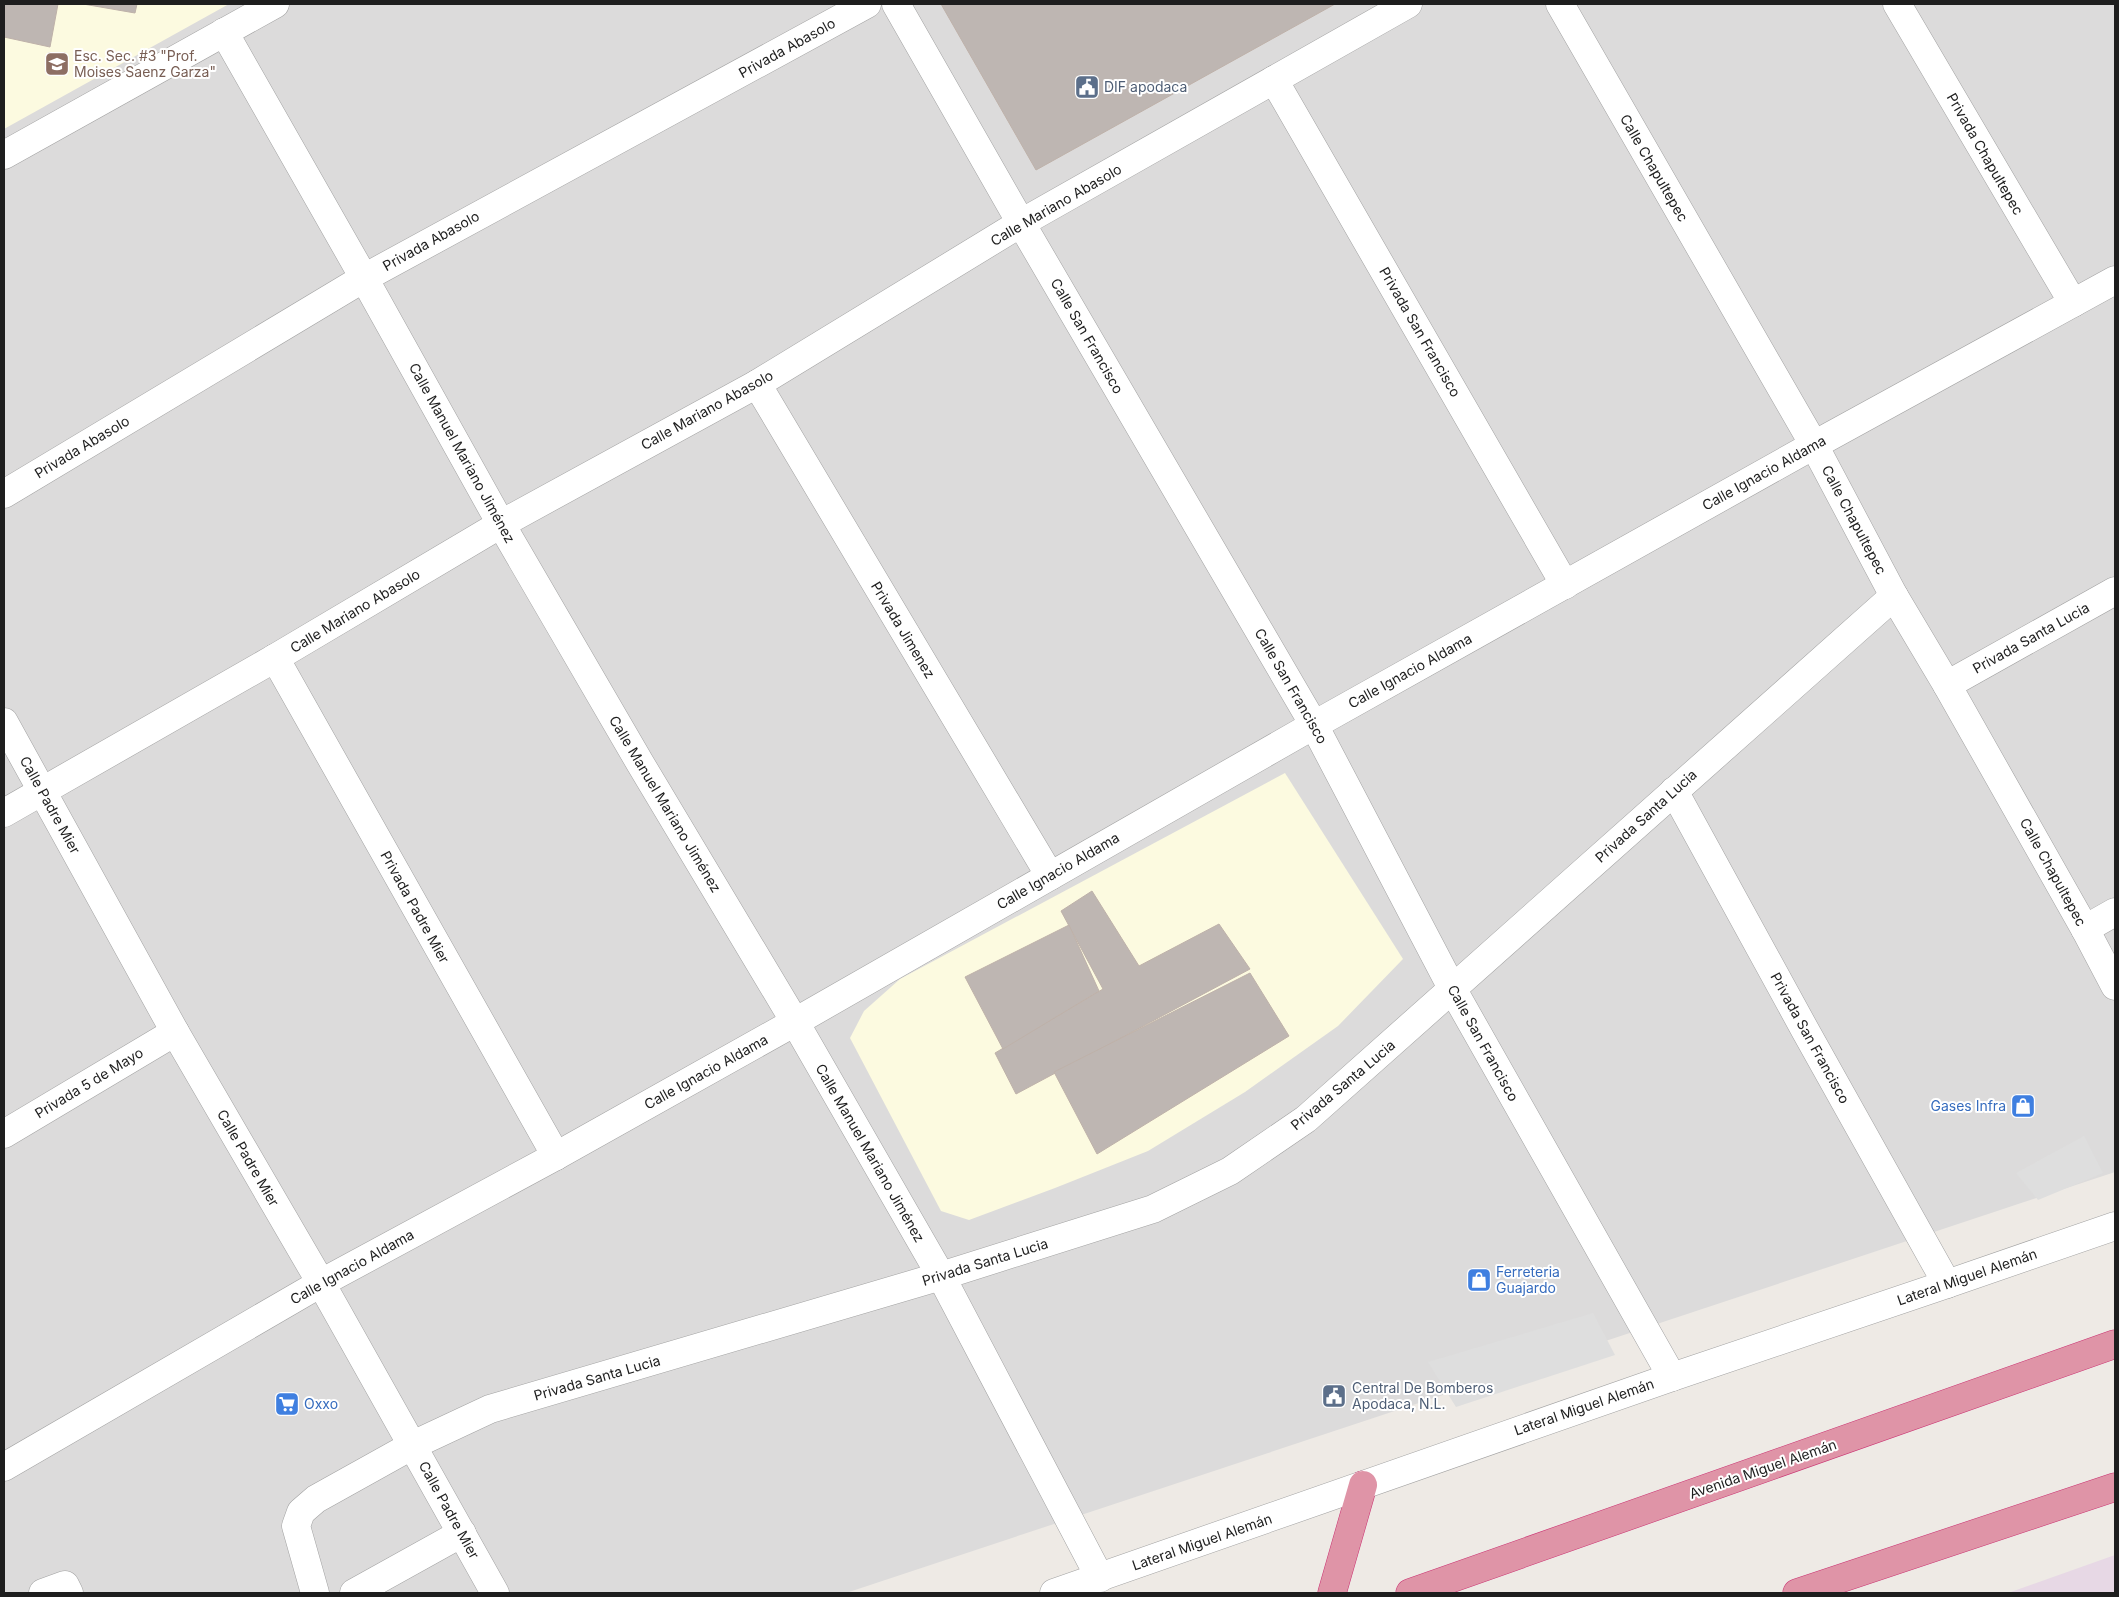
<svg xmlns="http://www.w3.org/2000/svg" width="2119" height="1597" viewBox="0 0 2119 1597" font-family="Inter,sans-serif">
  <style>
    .residential { fill: #dcdbdb }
    .industrial { fill: #e7d8e5 }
    .education { fill: #fcfae0 }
    .parking { fill: #dedede }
    .building { fill: #beb6b2; stroke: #beb1a9 }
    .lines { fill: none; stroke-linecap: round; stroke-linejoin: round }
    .minor-casing { stroke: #a2a2a2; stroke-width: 29 }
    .highway-casing { stroke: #ca3473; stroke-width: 29 }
    .minor { stroke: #fff; stroke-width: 28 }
    .highway { stroke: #df94a7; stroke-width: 28 }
    .labels { text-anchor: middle; stroke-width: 4; stroke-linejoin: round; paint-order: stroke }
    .street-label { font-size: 14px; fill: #1e1e1e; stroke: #fff }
    .education-label { font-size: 14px; fill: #785e54; stroke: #fff; text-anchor: start }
    .service-label { font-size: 14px; fill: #4e5e75; stroke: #fff; text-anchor: start }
    .shop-label { font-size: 14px; fill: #366cbe; stroke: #fff; text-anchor: start }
  </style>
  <rect width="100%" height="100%" fill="#eeeae5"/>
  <path class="residential" d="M4 4H2115V1172L846 1593H4Z"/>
  <path class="industrial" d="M2115 1555V1593H2008Z"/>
  <g class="education">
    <path d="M4 4H229L4 129Z"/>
    <path d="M1285 773 1403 959 1338 1026 1245 1092 1148 1151 1055 1188 969 1220 941 1211 850 1038 864 1011 900 979Z"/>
  </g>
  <g class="parking">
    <path d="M2084 1136 2103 1173 2038 1200 2016 1173Z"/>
    <path d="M1593 1313 1615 1355 1456 1407 1428 1362Z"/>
  </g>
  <g class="building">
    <path d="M4 4H58L50 47 4 37Z"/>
    <path d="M83 4H137L135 13Z"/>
    <path d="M941 4H1335L1036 170Z"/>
    <path d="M1092 891 1139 966 1219 924 1250 969 1016 1094 995 1053 1103 989 1061 911Z"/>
    <path d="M1069 925 1099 991 1003 1049 965 977Z"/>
    <path d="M1250 973 1289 1036 1097 1154 1054 1072Z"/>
  </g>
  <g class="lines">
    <defs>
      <g id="minor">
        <path d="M896 4 1021 223 1314 725 1453 990 1672 1377"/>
        <path d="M1560 4 1814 445 1894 596 1947 685 2085 929 2115 986"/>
        <path d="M1897 4 2073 303"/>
        <path d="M224 32 364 278 501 524 640 763 795 1022 941 1276 1100 1578"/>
        <path d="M1274 80 1565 585"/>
        <path d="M4 155 275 4"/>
        <path d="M757 384 1050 876"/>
        <path d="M4 494 364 278 867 4"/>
        <path d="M275 658 556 1156"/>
        <path d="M1947 685 2115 591"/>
        <path d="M4 722 175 1032 321 1283 495 1593"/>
        <path d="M1674 791 1805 1030 1947 1284"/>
        <path d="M4 813 275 658 501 524 757 384 1021 223 1408 4"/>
        <path d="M2085 929 2115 912"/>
        <path d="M4 1134 175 1032"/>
        <path d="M4 1467 321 1283 556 1156 795 1022 1314 725 1814 445 2115 280"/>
        <path d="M43 1593 65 1585 69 1593"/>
        <path d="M315 1593 296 1526 301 1512 316 1499 413 1445 490 1409 941 1276 1153 1209 1230 1171 1306 1119 1894 596"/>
        <path d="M354 1593 462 1533"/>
        <path d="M1054 1593 1672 1377 1947 1284 2115 1226"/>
      </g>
      <g id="highway">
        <path d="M1332 1593 1363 1485"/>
        <path d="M1410 1593 2115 1344"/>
        <path d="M1797 1593 2115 1487"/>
      </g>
    </defs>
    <use href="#minor" class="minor-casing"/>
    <use href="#highway" class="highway-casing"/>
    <use href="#minor" class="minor"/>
    <use href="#highway" class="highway"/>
  </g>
  <defs>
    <symbol id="school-square" viewBox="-11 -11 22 22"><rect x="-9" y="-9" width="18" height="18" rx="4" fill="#8d6e63" stroke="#fff"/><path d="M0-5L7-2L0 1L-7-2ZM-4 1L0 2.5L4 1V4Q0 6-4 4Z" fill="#fff"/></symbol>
    <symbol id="civic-square" viewBox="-11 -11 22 22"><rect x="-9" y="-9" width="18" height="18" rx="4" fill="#5c6f8a" stroke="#fff"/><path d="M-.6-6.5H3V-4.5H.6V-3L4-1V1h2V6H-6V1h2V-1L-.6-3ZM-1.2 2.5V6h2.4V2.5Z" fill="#fff"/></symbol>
    <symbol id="shop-square" viewBox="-11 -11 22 22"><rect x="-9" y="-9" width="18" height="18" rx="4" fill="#3f7fe0" stroke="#fff"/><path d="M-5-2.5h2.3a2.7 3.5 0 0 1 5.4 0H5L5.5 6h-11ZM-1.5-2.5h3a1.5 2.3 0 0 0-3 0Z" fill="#fff"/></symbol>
    <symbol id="supermarket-square" viewBox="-11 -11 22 22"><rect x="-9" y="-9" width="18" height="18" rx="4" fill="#3f7fe0" stroke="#fff"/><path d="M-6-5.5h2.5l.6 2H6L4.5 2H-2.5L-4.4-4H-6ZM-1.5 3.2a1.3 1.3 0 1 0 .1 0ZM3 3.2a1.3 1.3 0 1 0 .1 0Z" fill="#fff"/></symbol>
  </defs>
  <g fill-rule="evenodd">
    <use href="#school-square" x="43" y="50" width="28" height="28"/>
    <use href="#civic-square" x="1073" y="73" width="28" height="28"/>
    <use href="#shop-square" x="2009" y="1092" width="28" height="28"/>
    <use href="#shop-square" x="1465" y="1266" width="28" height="28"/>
    <use href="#civic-square" x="1320" y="1382" width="28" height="28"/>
    <use href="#supermarket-square" x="273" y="1390" width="28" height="28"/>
  </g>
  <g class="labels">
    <g class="street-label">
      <text transform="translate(787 48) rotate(-29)" y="5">Privada Abasolo</text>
      <text transform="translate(1985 154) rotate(60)" y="5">Privada Chapultepec</text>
      <text transform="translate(1654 168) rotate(60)" y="5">Calle Chapultepec</text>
      <text transform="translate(1056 205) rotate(-30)" y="5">Calle Mariano Abasolo</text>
      <text transform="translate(431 241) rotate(-29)" y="5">Privada Abasolo</text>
      <text transform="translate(1420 332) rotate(60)" y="5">Privada San Francisco</text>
      <text transform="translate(1087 336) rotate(60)" y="5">Calle San Francisco</text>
      <text transform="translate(707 410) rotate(-29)" y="5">Calle Mariano Abasolo</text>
      <text transform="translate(82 447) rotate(-31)" y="5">Privada Abasolo</text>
      <text transform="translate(462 453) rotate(61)" y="5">Calle Manuel Mariano Jiménez</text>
      <text transform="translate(1764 473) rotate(-29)" y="5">Calle Ignacio Aldama</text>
      <text transform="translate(1854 520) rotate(62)" y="5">Calle Chapultepec</text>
      <text transform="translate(355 611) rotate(-31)" y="5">Calle Mariano Abasolo</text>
      <text transform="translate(903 630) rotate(59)" y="5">Privada Jimenez</text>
      <text transform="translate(2031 638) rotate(-29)" y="5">Privada Santa Lucia</text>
      <text transform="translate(1410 671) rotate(-29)" y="5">Calle Ignacio Aldama</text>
      <text transform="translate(1291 686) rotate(60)" y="5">Calle San Francisco</text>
      <text transform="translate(665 804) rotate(59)" y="5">Calle Manuel Mariano Jiménez</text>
      <text transform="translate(50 805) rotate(61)" y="5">Calle Padre Mier</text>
      <text transform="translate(1646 816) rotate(-42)" y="5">Privada Santa Lucia</text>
      <text transform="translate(1058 871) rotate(-30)" y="5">Calle Ignacio Aldama</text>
      <text transform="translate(2053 872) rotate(61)" y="5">Calle Chapultepec</text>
      <text transform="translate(415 907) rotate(61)" y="5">Privada Padre Mier</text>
      <text transform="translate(1810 1038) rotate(61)" y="5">Privada San Francisco</text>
      <text transform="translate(1483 1043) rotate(61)" y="5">Calle San Francisco</text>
      <text transform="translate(706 1072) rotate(-29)" y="5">Calle Ignacio Aldama</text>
      <text transform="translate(89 1083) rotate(-31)" y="5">Privada 5 de Mayo</text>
      <text transform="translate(1343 1085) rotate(-40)" y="5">Privada Santa Lucia</text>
      <text transform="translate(870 1153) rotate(60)" y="5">Calle Manuel Mariano Jiménez</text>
      <text transform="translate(248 1158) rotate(60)" y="5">Calle Padre Mier</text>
      <text transform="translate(985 1262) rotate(-17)" y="5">Privada Santa Lucia</text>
      <text transform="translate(352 1267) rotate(-29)" y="5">Calle Ignacio Aldama</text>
      <text transform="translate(1967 1277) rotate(-19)" y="5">Lateral Miguel Alemán</text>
      <text transform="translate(597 1378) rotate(-16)" y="5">Privada Santa Lucia</text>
      <text transform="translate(1584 1407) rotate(-19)" y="5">Lateral Miguel Alemán</text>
      <text transform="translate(1763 1469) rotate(-19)" y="5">Avenida Miguel Alemán</text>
      <text transform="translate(449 1510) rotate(61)" y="5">Calle Padre Mier</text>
      <text transform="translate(1202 1542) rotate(-19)" y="5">Lateral Miguel Alemán</text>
    </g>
    <g class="education-label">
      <text x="74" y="61">Esc. Sec. #3 "Prof.<tspan x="74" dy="16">Moises Saenz Garza"</tspan></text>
    </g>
    <g class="service-label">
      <text x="1104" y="92">DIF apodaca</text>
      <text x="1352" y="1393">Central De Bomberos<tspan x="1352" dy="16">Apodaca, N.L.</tspan></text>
    </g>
    <g class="shop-label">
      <text x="2006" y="1111" text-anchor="end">Gases Infra</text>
      <text x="1496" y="1277">Ferreteria<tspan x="1496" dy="16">Guajardo</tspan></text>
      <text x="304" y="1409">Oxxo</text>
    </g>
  </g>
  <rect width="2119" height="1597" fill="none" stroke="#1e1e1e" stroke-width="10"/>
</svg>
